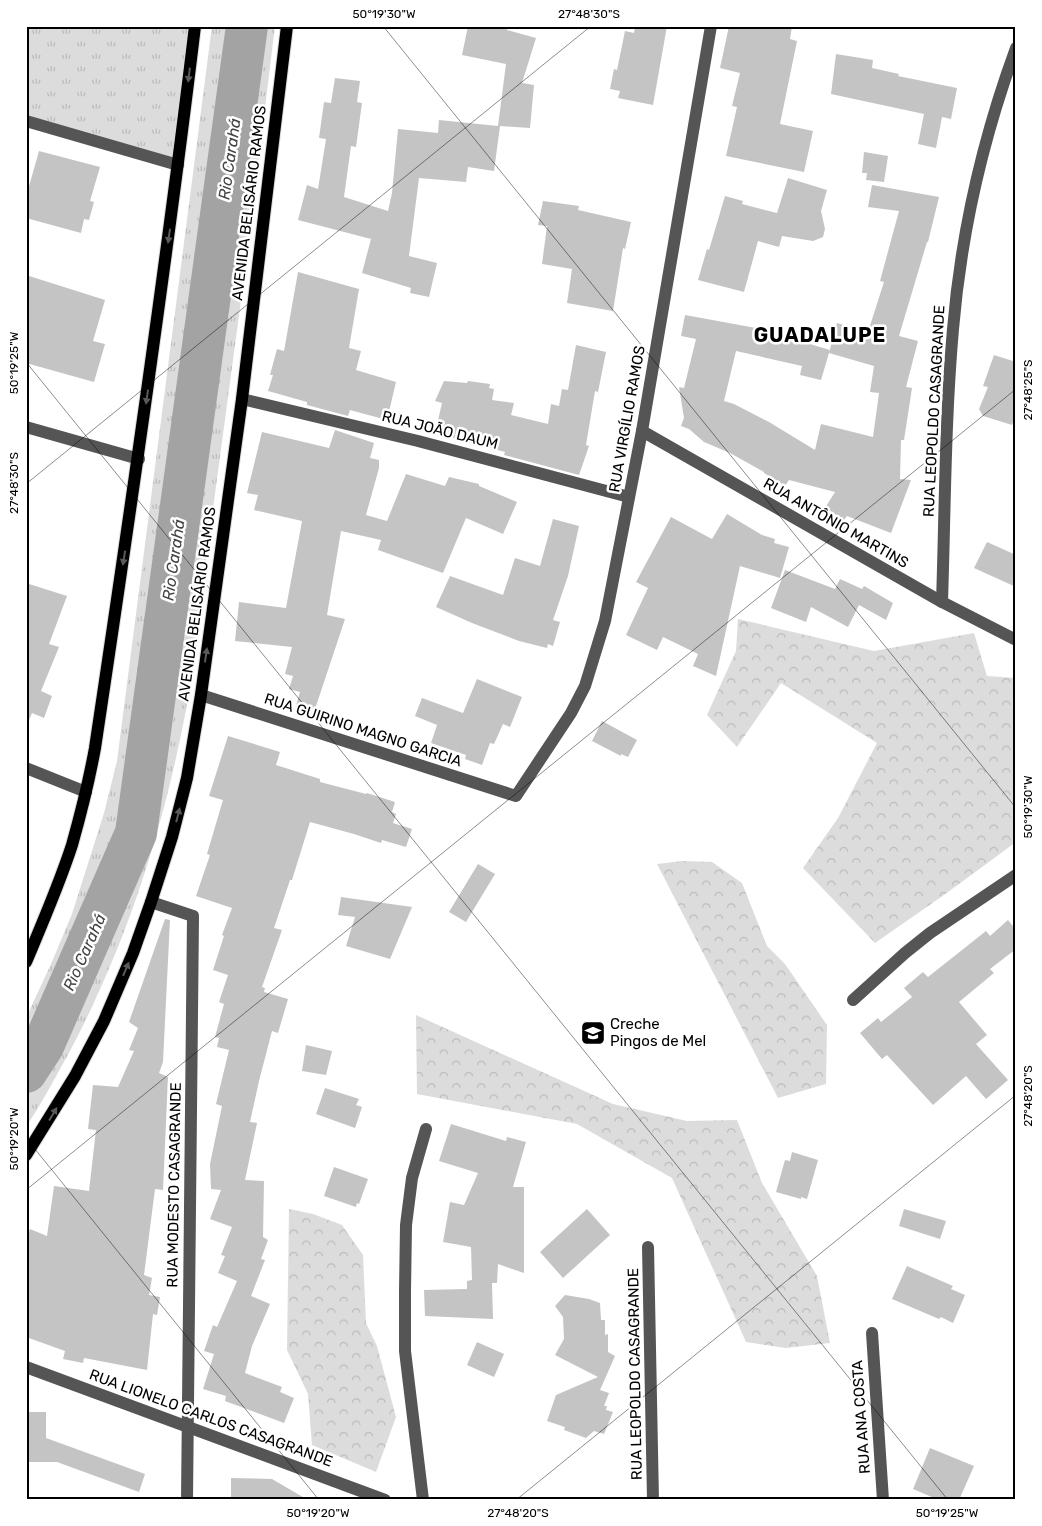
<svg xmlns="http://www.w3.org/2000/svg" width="1042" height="1526" viewBox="0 0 1042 1526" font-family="Rubik,sans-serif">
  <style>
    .grass { fill: url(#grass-tufts) }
    .forest { fill: url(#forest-crowns) }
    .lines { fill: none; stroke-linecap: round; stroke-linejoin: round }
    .river { stroke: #a3a3a3; stroke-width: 42 }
    .building { fill: #c4c4c4; fill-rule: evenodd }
    .major-casing { stroke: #dbdbdb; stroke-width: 14 }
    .minor { stroke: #555; stroke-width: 12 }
    .major { stroke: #000; stroke-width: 12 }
    .oneway { fill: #595959 }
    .ticks { fill: none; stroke: #000; stroke-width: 1; stroke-opacity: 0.45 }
    .labels { text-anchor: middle; stroke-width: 5; stroke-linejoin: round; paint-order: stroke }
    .street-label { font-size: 15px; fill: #000; stroke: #fff }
    .poi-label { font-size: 15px; fill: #000; stroke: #fff; text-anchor: start }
    .water-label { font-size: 16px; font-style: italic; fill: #444; stroke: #fff }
    .district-label { font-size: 20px; font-weight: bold; letter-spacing: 1px; fill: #000; stroke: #fff }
    .neatline { fill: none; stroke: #000; stroke-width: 2 }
    .ticks-label { font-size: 12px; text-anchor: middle; fill: #000 }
  </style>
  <defs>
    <pattern id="grass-tufts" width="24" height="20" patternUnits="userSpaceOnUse" patternTransform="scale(1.25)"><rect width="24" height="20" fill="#dcdcdc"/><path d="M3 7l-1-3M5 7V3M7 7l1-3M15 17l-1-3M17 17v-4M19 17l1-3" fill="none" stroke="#bbb"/></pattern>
    <pattern id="forest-crowns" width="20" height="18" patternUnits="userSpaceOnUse" patternTransform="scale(1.25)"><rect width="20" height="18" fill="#dcdcdc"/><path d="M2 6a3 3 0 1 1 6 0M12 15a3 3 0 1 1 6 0" fill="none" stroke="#bbb"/></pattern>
  </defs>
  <rect width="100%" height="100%" fill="#fff"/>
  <g class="grass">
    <path d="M26 26H195L178 165 26 121Z"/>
    <path d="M212 26H275L246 263 186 710C163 830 127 943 70 1051 56 1076 42 1103 26 1127V1018L51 964 72 914 104 813 117 761Z"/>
  </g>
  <g class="forest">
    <path d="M738 619 874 651 974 633 987 676 1016 678V842L944 895 875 943 803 868 838 818 877 743 781 683 737 747 707 715 736 651Z"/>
    <path d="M682 861 712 862 742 883 767 946 785 964 827 1025 826 1084 778 1098 657 864Z"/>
    <path d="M416 1015 613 1104 687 1121 737 1120 762 1183 817 1276 830 1343 786 1348 746 1342 672 1178 577 1124 417 1094Z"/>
    <path d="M289 1209 313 1214 342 1225 363 1255 366 1323 377 1346 396 1417 376 1472 312 1445 308 1394 287 1350Z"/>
  </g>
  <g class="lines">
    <path class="river" d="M26 1072 43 1046 136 833 247 26"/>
  </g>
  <g class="building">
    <path d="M468 26H508L507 30 536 38 522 83 534 85 530 128 500 126 494 171 468 167 466 182 419 178 409 256 437 263 429 297 410 293 411 288 362 273 371 239 298 220 307 185 318 189 326 139 319 138 324 102 331 103 335 78 360 81 357 102 362 103 356 147 351 146 344 197 388 211 392 193 398 129 438 133 439 120 498 126 506 64 462 55Z"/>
    <path d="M635 26H667L653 105 618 98 620 91 610 89 614 69 617 70 625 31 634 33Z"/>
    <path d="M729 26H792L790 39 797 41 780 124 813 131 804 172 726 156 737 107 732 106 740 73 720 68Z"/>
    <path d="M836 54 873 60 872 68 899 74 898 76 957 88 951 119 942 117 936 148 918 144 924 114 831 94Z"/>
    <path d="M39 151 100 167 90 201 94 202 89 220 84 219 81 233 26 218V197Z"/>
    <path d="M864 152 888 156 884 182 866 180 867 173H862Z"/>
    <path d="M788 178 827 190 821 211 825 229 823 237 813 241 782 236 779 247 758 241 744 292 698 280 707 249 709 250 725 196 743 201 742 204 777 213Z"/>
    <path d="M872 185 939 197 928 242H927L899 336 918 341 906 387 912 388 904 440H901L900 479 911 480 891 533 847 516 844 520 825 508 835 492 789 480 785 486 764 473V472L730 453 704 442 689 429 681 426 684 418 679 387 684 388 696 339 681 336 685 315 794 335 793 339 830 350 829 353 837 323 868 332 884 282 880 281 899 211 868 207ZM736 351 802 366 800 375 821 380 829 353 874 366 870 392 879 393 873 437 821 424 815 450 769 422 734 404 724 401Z"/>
    <path d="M543 201 579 206 578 210 631 222 625 249 623 248 613 311 567 303 572 269 542 264 547 226 538 225Z"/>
    <path d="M298 272 359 289 349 348 361 351 356 370 396 382 387 420 350 410 348 416 307 405V402L268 391 273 375H270L277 349 284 351Z"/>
    <path d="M26 275 105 300 93 341 105 344 94 382 26 363Z"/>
    <path d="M576 345 606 352 598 392 595 391 586 445 589 446 579 475 504 455 505 452 435 433 442 403 435 401 444 381 467 383 468 381 490 384 489 388 494 389 492 400 514 403 511 415 548 424 551 404 559 406 562 389 568 390Z"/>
    <path d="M994 355 1016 362V414L1012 425 983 416 979 409 988 387 983 386Z"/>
    <path d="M335 430 374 443 370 458 379 460V468L366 515 387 521 406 474 445 486 449 477 479 484V486L517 502 503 534 466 518 443 573 378 550 381 540 341 531 327 615 345 619 313 715 295 709 300 692 289 689 293 676 285 674 292 647 235 641 239 602 286 608 302 521 254 510 258 495 247 493 262 432 329 448Z"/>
    <path d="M727 514 762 535 775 539 774 543 789 547 780 578 740 566 716 676 693 666 698 654 663 637 657 650 626 635 648 588 636 582 671 517 712 539Z"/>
    <path d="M553 519 579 526 568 576 553 620 560 622 553 646 548 644 547 648 519 641 472 623 436 607 450 576 503 595 515 558 540 566Z"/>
    <path d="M987 542 1016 555V587L974 568Z"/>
    <path d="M785 570 835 589 840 579 862 589 864 586 893 603 886 620 859 605 848 627 811 607 806 622 771 608Z"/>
    <path d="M26 583 67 596 49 644 59 647 41 691 52 696 44 718 32 713 27 725Z"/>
    <path d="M477 679 522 697 510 727 503 724 494 744 490 743 482 765 465 759 466 755 431 743 437 725 415 716 422 698 463 713Z"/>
    <path d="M602 721 637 740 628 757 621 754V756L592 741Z"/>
    <path d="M228 736 280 752 276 765 320 779V782L366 794 367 793 395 802 392 812 396 814 393 823 412 829 406 847 382 840 381 843 354 834 310 822 292 880H290L274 928 282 930 262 987 265 988 264 992 288 999 278 1033 272 1031 259 1081 250 1122 257 1123 245 1180 264 1181 263 1237 268 1240 261 1259 265 1260 251 1296 270 1304 252 1346 245 1373 282 1387 280 1392 294 1398 284 1423 225 1401 226 1396 203 1389 214 1354 204 1351 213 1325 217 1327 237 1281 218 1273 225 1256 221 1255 232 1227 210 1219 221 1190 211 1189 210 1164 222 1106 216 1104 229 1050 217 1047 219 1038 215 1037 224 1004 219 1002 228 975 213 970 224 936 222 935 232 908 196 896 210 855 207 854 223 800 209 796Z"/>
    <path d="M478 864 495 874 466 922 449 912Z"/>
    <path d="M341 897 412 907 390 959 346 946 355 917 338 915Z"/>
    <path d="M165 919 170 920 163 1062 159 1073 168 1077 163 1190 155 1189 144 1275 152 1278 149 1295 160 1297 157 1315 153 1314 147 1370 84 1358 83 1363 63 1359 65 1351 26 1337V1239L30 1229 47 1236 54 1186 89 1191 96 1130 88 1129 93 1085 118 1087 134 1051 129 1050 138 1028 129 1022Z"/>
    <path d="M1008 920 1016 930V949L990 969 994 973 959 1002 987 1035 976 1044 1008 1080 986 1099 966 1076 933 1105 887 1055 882 1059 860 1033 878 1018 881 1022 912 997 904 988 923 972 928 977 986 931 990 936Z"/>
    <path d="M306 1045 332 1051 326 1075 302 1071Z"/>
    <path d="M325 1088 359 1099 356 1105 362 1107 355 1128 316 1114Z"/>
    <path d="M451 1124 506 1141 507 1137 526 1142 513 1187H524V1273L498 1264 497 1283H492L493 1319 425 1316 424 1290 467 1289V1281L472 1280 471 1247 443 1242 450 1202 464 1205 478 1173 439 1161Z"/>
    <path d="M792 1152 818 1160 807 1199 801 1197V1199L776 1192 785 1160 790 1161Z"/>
    <path d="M334 1167 368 1179 359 1204 357 1203 356 1207 324 1196Z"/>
    <path d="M587 1209 610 1235 563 1278 540 1252Z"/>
    <path d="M904 1209 946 1221 940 1239 899 1226Z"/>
    <path d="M907 1266 953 1286 951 1289 965 1295 953 1323 941 1317 939 1319 892 1299Z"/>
    <path d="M565 1295 589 1299 600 1303 601 1320H605V1335L608 1334V1352L615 1356 600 1390 609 1393 604 1406H607L606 1410 613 1412 604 1434 594 1431 586 1438 564 1430 565 1427 547 1421 556 1395 598 1377 555 1355 564 1339 563 1317 555 1306Z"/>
    <path d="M477 1342 504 1354 494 1377 467 1365Z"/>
    <path d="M26 1412H46V1438L145 1474 139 1492 57 1462H26Z"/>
    <path d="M930 1448 974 1466 959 1500H939L913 1489Z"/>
    <path d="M231 1478 272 1479 308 1500H231Z"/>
  </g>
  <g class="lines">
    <defs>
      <g id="major">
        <path d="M26 962C42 924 59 885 72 845 81 813 89 781 95 748 131 508 166 268 195 26"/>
        <path d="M26 1155 75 1076 104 1021 133 953 151 902 172 837 187 778 201 695 242 399 287 26"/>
      </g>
    </defs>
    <use href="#major" class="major-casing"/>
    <g class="minor">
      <path d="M26 121 178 165"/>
      <path d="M242 399 418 441 629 497"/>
      <path d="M26 427 139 459"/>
      <path d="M642 431 942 602 1016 640"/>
      <path d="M942 602C945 511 945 420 953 329 961 234 983 138 1016 48"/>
      <path d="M201 695 516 796 571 713 585 686 605 621 642 431 711 26"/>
      <path d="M26 768 86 792"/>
      <path d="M151 902 193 916 187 1500"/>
      <path d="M853 1000 905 953 930 933 1016 875"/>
      <path d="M648 1247 653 1500"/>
      <path d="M872 1333 883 1500"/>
      <path d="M26 1367 385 1500"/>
      <path d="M423 1500 405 1351V1291L406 1225 412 1178 426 1129"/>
    </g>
    <use href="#major" class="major"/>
  </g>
  <defs><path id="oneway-solid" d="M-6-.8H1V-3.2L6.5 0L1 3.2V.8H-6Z" transform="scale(1.25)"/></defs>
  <g class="oneway">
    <use href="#oneway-solid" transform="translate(189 75) rotate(97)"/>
    <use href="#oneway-solid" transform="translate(169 236) rotate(98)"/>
    <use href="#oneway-solid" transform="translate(147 397) rotate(98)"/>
    <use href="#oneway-solid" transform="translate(124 558) rotate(99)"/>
    <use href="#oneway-solid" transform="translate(206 655) rotate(-82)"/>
    <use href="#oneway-solid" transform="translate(178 815) rotate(-76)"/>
    <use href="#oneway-solid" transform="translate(126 969) rotate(-67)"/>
    <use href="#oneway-solid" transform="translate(53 1114) rotate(-59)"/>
  </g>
  <path class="ticks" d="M383 26 1016 808M1011 26 1016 33M26 362 948 1500M26 484 591 26M26 1138 319 1500M26 1190 1016 389M516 1500 1016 1095"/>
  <defs>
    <symbol id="school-square" viewBox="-11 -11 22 22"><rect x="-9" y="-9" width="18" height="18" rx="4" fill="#000" stroke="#fff"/><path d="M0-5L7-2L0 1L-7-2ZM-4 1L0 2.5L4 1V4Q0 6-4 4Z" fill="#fff"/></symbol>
  </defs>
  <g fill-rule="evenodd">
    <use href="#school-square" x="579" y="1019" width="28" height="28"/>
  </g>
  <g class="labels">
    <g class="street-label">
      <text transform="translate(249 203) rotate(-83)" y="5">AVENIDA BELISÁRIO RAMOS</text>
      <text transform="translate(934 411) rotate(-87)" y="5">RUA LEOPOLDO CASAGRANDE</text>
      <text transform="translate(627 419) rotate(-80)" y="5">RUA VIRGÍLIO RAMOS</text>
      <text transform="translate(440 430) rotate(14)" y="5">RUA JOÃO DAUM</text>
      <text transform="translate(836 523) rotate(30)" y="5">RUA ANTÔNIO MARTINS</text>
      <text transform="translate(197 604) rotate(-82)" y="5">AVENIDA BELISÁRIO RAMOS</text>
      <text transform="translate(363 730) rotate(18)" y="5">RUA GUIRINO MAGNO GARCIA</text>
      <text transform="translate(174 1185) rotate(-89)" y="5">RUA MODESTO CASAGRANDE</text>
      <text transform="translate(635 1374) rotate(-91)" y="5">RUA LEOPOLDO CASAGRANDE</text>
      <text transform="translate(861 1417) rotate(-94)" y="5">RUA ANA COSTA</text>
      <text transform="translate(211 1418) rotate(20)" y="5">RUA LIONELO CARLOS CASAGRANDE</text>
    </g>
    <g class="poi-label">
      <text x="610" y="1029">Creche<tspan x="610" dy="17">Pingos de Mel</tspan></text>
    </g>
    <g class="water-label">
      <text transform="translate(229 159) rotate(-82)" y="6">Rio Carahá</text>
      <text transform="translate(173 560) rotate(-82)" y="6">Rio Carahá</text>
      <text transform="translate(84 952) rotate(-66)" y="6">Rio Carahá</text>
    </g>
    <g class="district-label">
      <text x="820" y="342">GUADALUPE</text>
    </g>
  </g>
  <rect width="1042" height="1526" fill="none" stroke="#ffffff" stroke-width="55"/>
  <rect x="28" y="28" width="986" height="1470" class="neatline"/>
  <g class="ticks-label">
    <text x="384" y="18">50°19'30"W</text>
    <text x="589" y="18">27°48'30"S</text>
    <text transform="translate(14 363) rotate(-90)" y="4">50°19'25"W</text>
    <text transform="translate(1028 390) rotate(-90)" y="4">27°48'25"S</text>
    <text transform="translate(14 483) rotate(-90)" y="4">27°48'30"S</text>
    <text transform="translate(1028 807) rotate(-90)" y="4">50°19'30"W</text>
    <text transform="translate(1028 1096) rotate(-90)" y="4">27°48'20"S</text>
    <text transform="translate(14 1139) rotate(-90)" y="4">50°19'20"W</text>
    <text x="318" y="1517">50°19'20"W</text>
    <text x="518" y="1517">27°48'20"S</text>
    <text x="947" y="1517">50°19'25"W</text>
  </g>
</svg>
